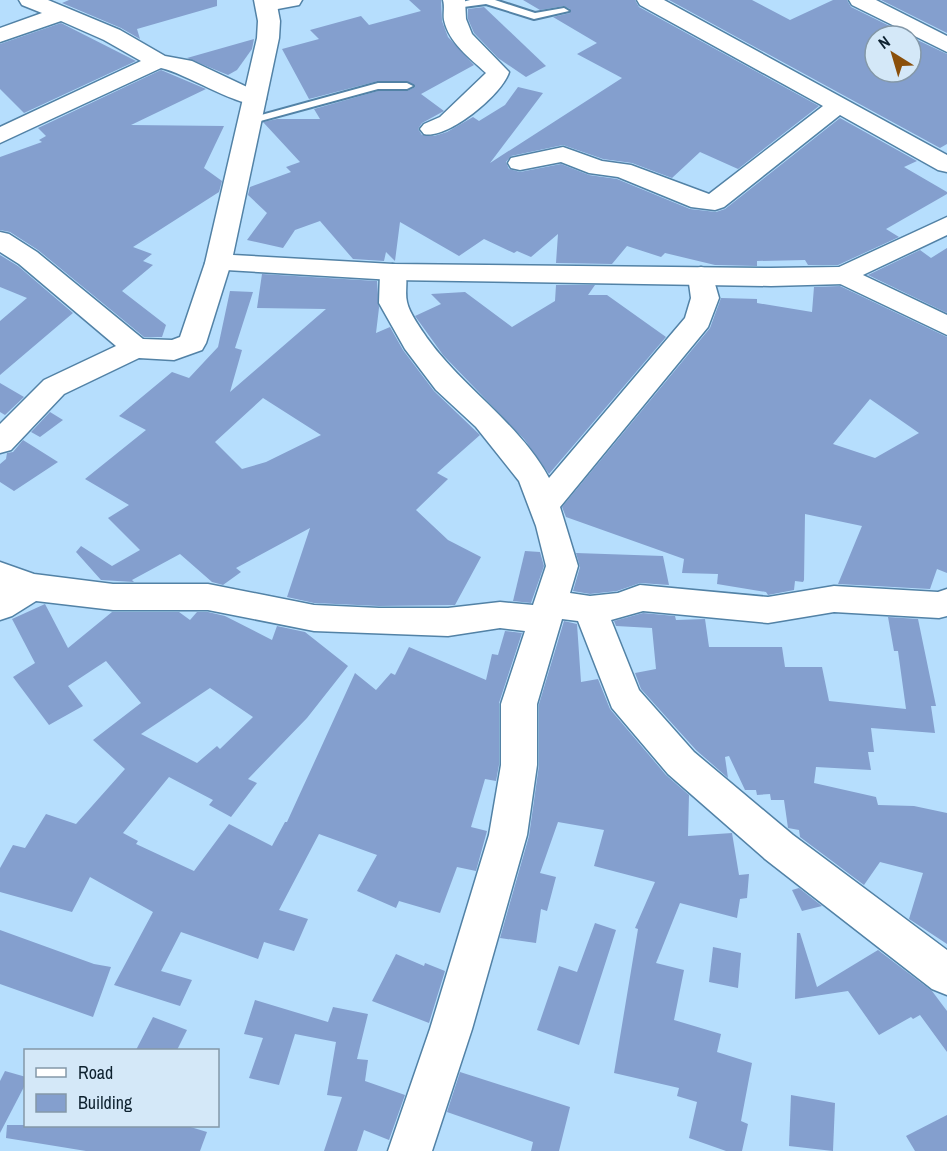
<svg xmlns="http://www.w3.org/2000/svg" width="947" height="1151" viewBox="0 0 947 1151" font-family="'Archivo Narrow',sans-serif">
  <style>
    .building { fill: #849fce; fill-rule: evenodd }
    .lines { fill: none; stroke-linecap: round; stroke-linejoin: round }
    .service-casing { stroke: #5282a6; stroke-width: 4 }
    .minor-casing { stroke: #5282a6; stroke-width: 3 }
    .tertiary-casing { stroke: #5282a6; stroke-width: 3 }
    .service { fill: #fff; fill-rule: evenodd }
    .minor { fill: #fff; fill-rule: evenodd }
    .tertiary { fill: #fff; fill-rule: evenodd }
  </style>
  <rect width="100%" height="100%" fill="#b6defd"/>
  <g class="building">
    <path d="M69 0H217V6L137 29 140 39 121 28 62 3Z"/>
    <path d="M409 0H441L442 21 448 37 474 65 421 94 444 111 422 123 418 129 422 135 434 136 447 132 473 117 479 121 505 105 518 87 543 93 490 163 622 78 577 54 597 43 553 17 570 13V9L564 6 540 10 523 0H635L639 7 819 106 738 169 700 152 672 178 632 163 603 159 563 145 511 156 506 162 509 169 520 172 561 164 589 175 617 179 690 209 716 212 725 209 840 118 917 161 904 167 947 192V194L886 229 899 237 838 265H808L805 260 757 261V266L715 265 665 253 661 257 627 246 612 264 556 263 558 234 531 257 517 251 514 253 484 239 459 256 400 222 395 261 386 252 384 261 353 259 320 221 295 230 283 248 247 240 267 213 248 195 250 187 291 172 286 167 300 162 263 122 277 119H320L314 109 378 91H407L415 87 407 81H378L309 99 282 49 319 39 310 30 361 16 369 25 421 11Z"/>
    <path d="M669 0H752L790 20 833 0H847L851 7 910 36H875V72H911V37L947 54V144L940 148Z"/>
    <path d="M881 0H947V33Z"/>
    <path d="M484 7 546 66 526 77 498 58 474 33 468 19V9Z"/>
    <path d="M61 23 136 61 24 113 0 89V44Z"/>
    <path d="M254 39 252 49 237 70 228 75 187 58Z"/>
    <path d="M161 70 206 89 131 125 224 126 204 168 222 181 219 192 133 247 152 254 143 261 153 265 122 291 166 325 162 337H144L38 250 10 232 0 230V157L42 142 39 140 46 136 38 128Z"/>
    <path d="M947 248V313L868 275 920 250 931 258Z"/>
    <path d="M0 255 18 266 73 313 0 375V321L27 298 0 287Z"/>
    <path d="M262 274 377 281 379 308 376 333 390 327 403 350 434 391 480 435 437 473 448 479 416 510 448 540 481 557 455 605 379 606 314 603 287 597 310 528 236 568 241 572 223 585 212 582 180 554 132 580 134 582 101 580 76 552 81 546 112 566 140 550 108 518 129 505 85 479 146 430 119 416 172 372 189 378 218 347 230 291 253 292 235 348 242 350 230 392 326 309 257 308ZM263 398 321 435 266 462 242 469 215 442Z"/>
    <path d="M556 285H595L588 295H607L666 337 549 474 524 439 443 355 415 316 441 304 431 294 465 292 512 327 555 301Z"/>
    <path d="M840 286 947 337V573L937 569 930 589 838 584 862 526 805 514 804 580 803 582 795 581 794 590 768 595 766 592 717 584 718 574 682 573 684 559 566 517 562 507 710 328 721 298 757 299V303L812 312 814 287ZM870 399 919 433 875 458 833 444Z"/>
    <path d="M0 383 24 397 5 415 0 412Z"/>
    <path d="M50 412 63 420 40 437 31 432Z"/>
    <path d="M23 440 58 462 14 491 0 482V464L6 459 7 453 13 452Z"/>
    <path d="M525 551 540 552 544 566 531 603 513 601Z"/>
    <path d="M576 553 663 556 669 585 640 583 617 591 590 594 573 591 580 567Z"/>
    <path d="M45 604 68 648 112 612H179L190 620 197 612H208L225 616 272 640 277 626 305 632 348 666 307 718 248 779 257 783 231 817 209 805 213 800 169 777 123 833 138 841 136 844 194 871 229 824 272 846 285 822H287L355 673 376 690 391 673 395 675 409 647 486 680 492 654 498 655 505 631 522 633 499 703V765L496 781 485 779 471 827 487 831 476 871 457 867 440 913 399 901 396 908 357 891 377 855 319 834 279 910 308 919 294 951 264 942 258 959 181 932 161 971 192 980 180 1006 114 985 153 912 90 877 72 912 0 892V868L13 845 25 848 46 814 76 824 125 769 93 740 141 703 106 661 68 686 83 706 49 725 13 677 35 663 12 619ZM210 688 253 717 220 749 217 746 197 763 141 734Z"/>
    <path d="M643 613 675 616 676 620 705 619 709 647H782L785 667H822L829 701 906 709 898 651H894L888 617 918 619 936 706H931L935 733 871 728 874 752H868L871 770 816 767 814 783 876 797 878 805 914 806 947 813V944L909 919 923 873 880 862 864 885 800 837 799 830 788 828 784 800H771L770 794 757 795 756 790H745L729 756 725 757 728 778 696 750 641 689 635 673 656 669 652 628 616 626 614 621Z"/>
    <path d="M564 621 577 624 581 682 598 679 610 709 666 775 689 795 688 836 732 833 739 875 749 874 747 898 740 899 737 918 680 903 656 963 684 970 674 1020 721 1034 717 1052 752 1063 741 1121 748 1124 742 1151H726L689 1138 697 1102 677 1096 679 1088 614 1073 638 929 635 928 655 882 594 866 604 830 558 822 540 873 556 877 547 911 541 909 536 943 500 938 529 836 539 765V704Z"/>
    <path d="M799 888 822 906 802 911 792 890Z"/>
    <path d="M595 923 616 930 579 1045 537 1030 559 966 577 972Z"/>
    <path d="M0 930 94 964 111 967 93 1017 0 984Z"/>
    <path d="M797 933H800L817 987 878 950 932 991 947 1011V1052L920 1015 913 1019 911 1017 879 1035 848 991 795 999Z"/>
    <path d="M713 947 741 953 738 988 709 982Z"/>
    <path d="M396 954 424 966 425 963 445 971 429 1023 372 1001Z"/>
    <path d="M255 1000 328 1022 333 1007 368 1014 357 1059 368 1060 365 1081 405 1095 389 1140 364 1130 357 1151H324L342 1097 327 1095 336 1042 295 1034 279 1085 249 1078 263 1038 244 1034Z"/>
    <path d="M153 1017 187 1030 177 1050H136Z"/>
    <path d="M5 1071 26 1077V1083L0 1133V1081Z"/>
    <path d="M460 1072 570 1107 559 1151H531L533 1142 447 1112Z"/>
    <path d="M791 1095 835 1103 833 1151 789 1146Z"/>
    <path d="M947 1115V1151H915L906 1136Z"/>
    <path d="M7 1125H184L207 1132 200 1151H86L6 1138Z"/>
  </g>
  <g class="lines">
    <defs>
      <g id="service">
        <path d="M470 0H495L535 13 564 8 569 11 534 19 486 4 456 8 451 5Z"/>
        <path d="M378 83H407L413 86 407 89H378L249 124 243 120Z"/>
      </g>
      <g id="minor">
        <path d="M19 0H48L120 30 165 56 192 61 262 94 266 99 262 104C240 109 188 74 161 68L0 143V127L141 61 104 40 61 21 0 42V28L42 13 22 5Z"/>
        <path d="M259 0H302L299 5 267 11 259 10 256 5Z"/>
        <path d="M443 0H465L466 19 472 34 509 72C503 94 447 140 424 134L420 129 424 124 440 117 486 73C470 58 449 43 444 20 443 13 445 7 443 0Z"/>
        <path d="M637 0H664L947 155V172L938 170 840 115 724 207 715 210 691 207 618 177 589 173 561 162 520 170 511 168 508 163 511 158 563 147 602 161 631 165 709 194 823 106 640 5Z"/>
        <path d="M849 0H876L947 36V52L852 5Z"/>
        <path d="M0 232 9 234 37 252 143 339 172 340 180 337 205 263 209 257 218 255 227 257 231 263 206 343 202 350 174 360 139 358 64 394 11 450 0 453V424L44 380 116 346 19 264 0 252Z"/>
        <path d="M393 264 402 266C410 277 404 290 407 302 409 313 421 329 427 338 463 388 520 424 549 478L685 318 691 298 688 276 691 270 701 267 711 270 719 298 708 327 560 507 578 566 570 593 590 596 618 593 640 585 768 597 834 586 938 592 947 589V616L939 618 834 612 768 623 643 611 611 620 639 690 694 752 793 835 947 950V995L932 989 765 859 668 774 612 708 578 621 562 619 537 704V765L527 835 472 1029 432 1151H388L430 1029 489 835 501 765V704L525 631 500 628 448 636 314 631 208 610H113L36 601 12 616 0 620V562L34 574 113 584H208L314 605 379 608H448L500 602 533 605 546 566 536 526 519 481 476 427 436 390 405 349 379 303 380 272 384 266Z"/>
        <path d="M844 266 947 315V335L834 281 831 275 834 269Z"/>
      </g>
      <path id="tertiary" d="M254 0H276L280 21 279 38 233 255 393 264 771 268 839 267 947 217V235L844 284 771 286 393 280 209 269 205 263 257 38 258 21Z"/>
    </defs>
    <use href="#service" class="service-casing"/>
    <use href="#minor" class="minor-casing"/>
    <use href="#tertiary" class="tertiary-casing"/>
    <use href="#service" class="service"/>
    <use href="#minor" class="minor"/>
    <use href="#tertiary" class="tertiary"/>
  </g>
  <rect x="24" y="1049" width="195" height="78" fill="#d4e8f8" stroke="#8498a8" stroke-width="1.5"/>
  <rect x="36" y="1068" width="30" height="9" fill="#ffffff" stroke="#8498a8" stroke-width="1.5"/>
  <text x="78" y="1079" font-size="18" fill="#0d212f">Road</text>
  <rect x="36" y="1094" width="30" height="18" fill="#849fce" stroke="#8498a8" stroke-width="1.5"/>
  <text x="78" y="1109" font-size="18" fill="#0d212f">Building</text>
  <g transform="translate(893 54) rotate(323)"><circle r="28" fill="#d4e8f8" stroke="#8498a8" stroke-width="1.5"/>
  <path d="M0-4.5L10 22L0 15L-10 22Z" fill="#8a4f0a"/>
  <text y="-9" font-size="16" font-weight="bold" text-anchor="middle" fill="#0d212f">N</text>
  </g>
</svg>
